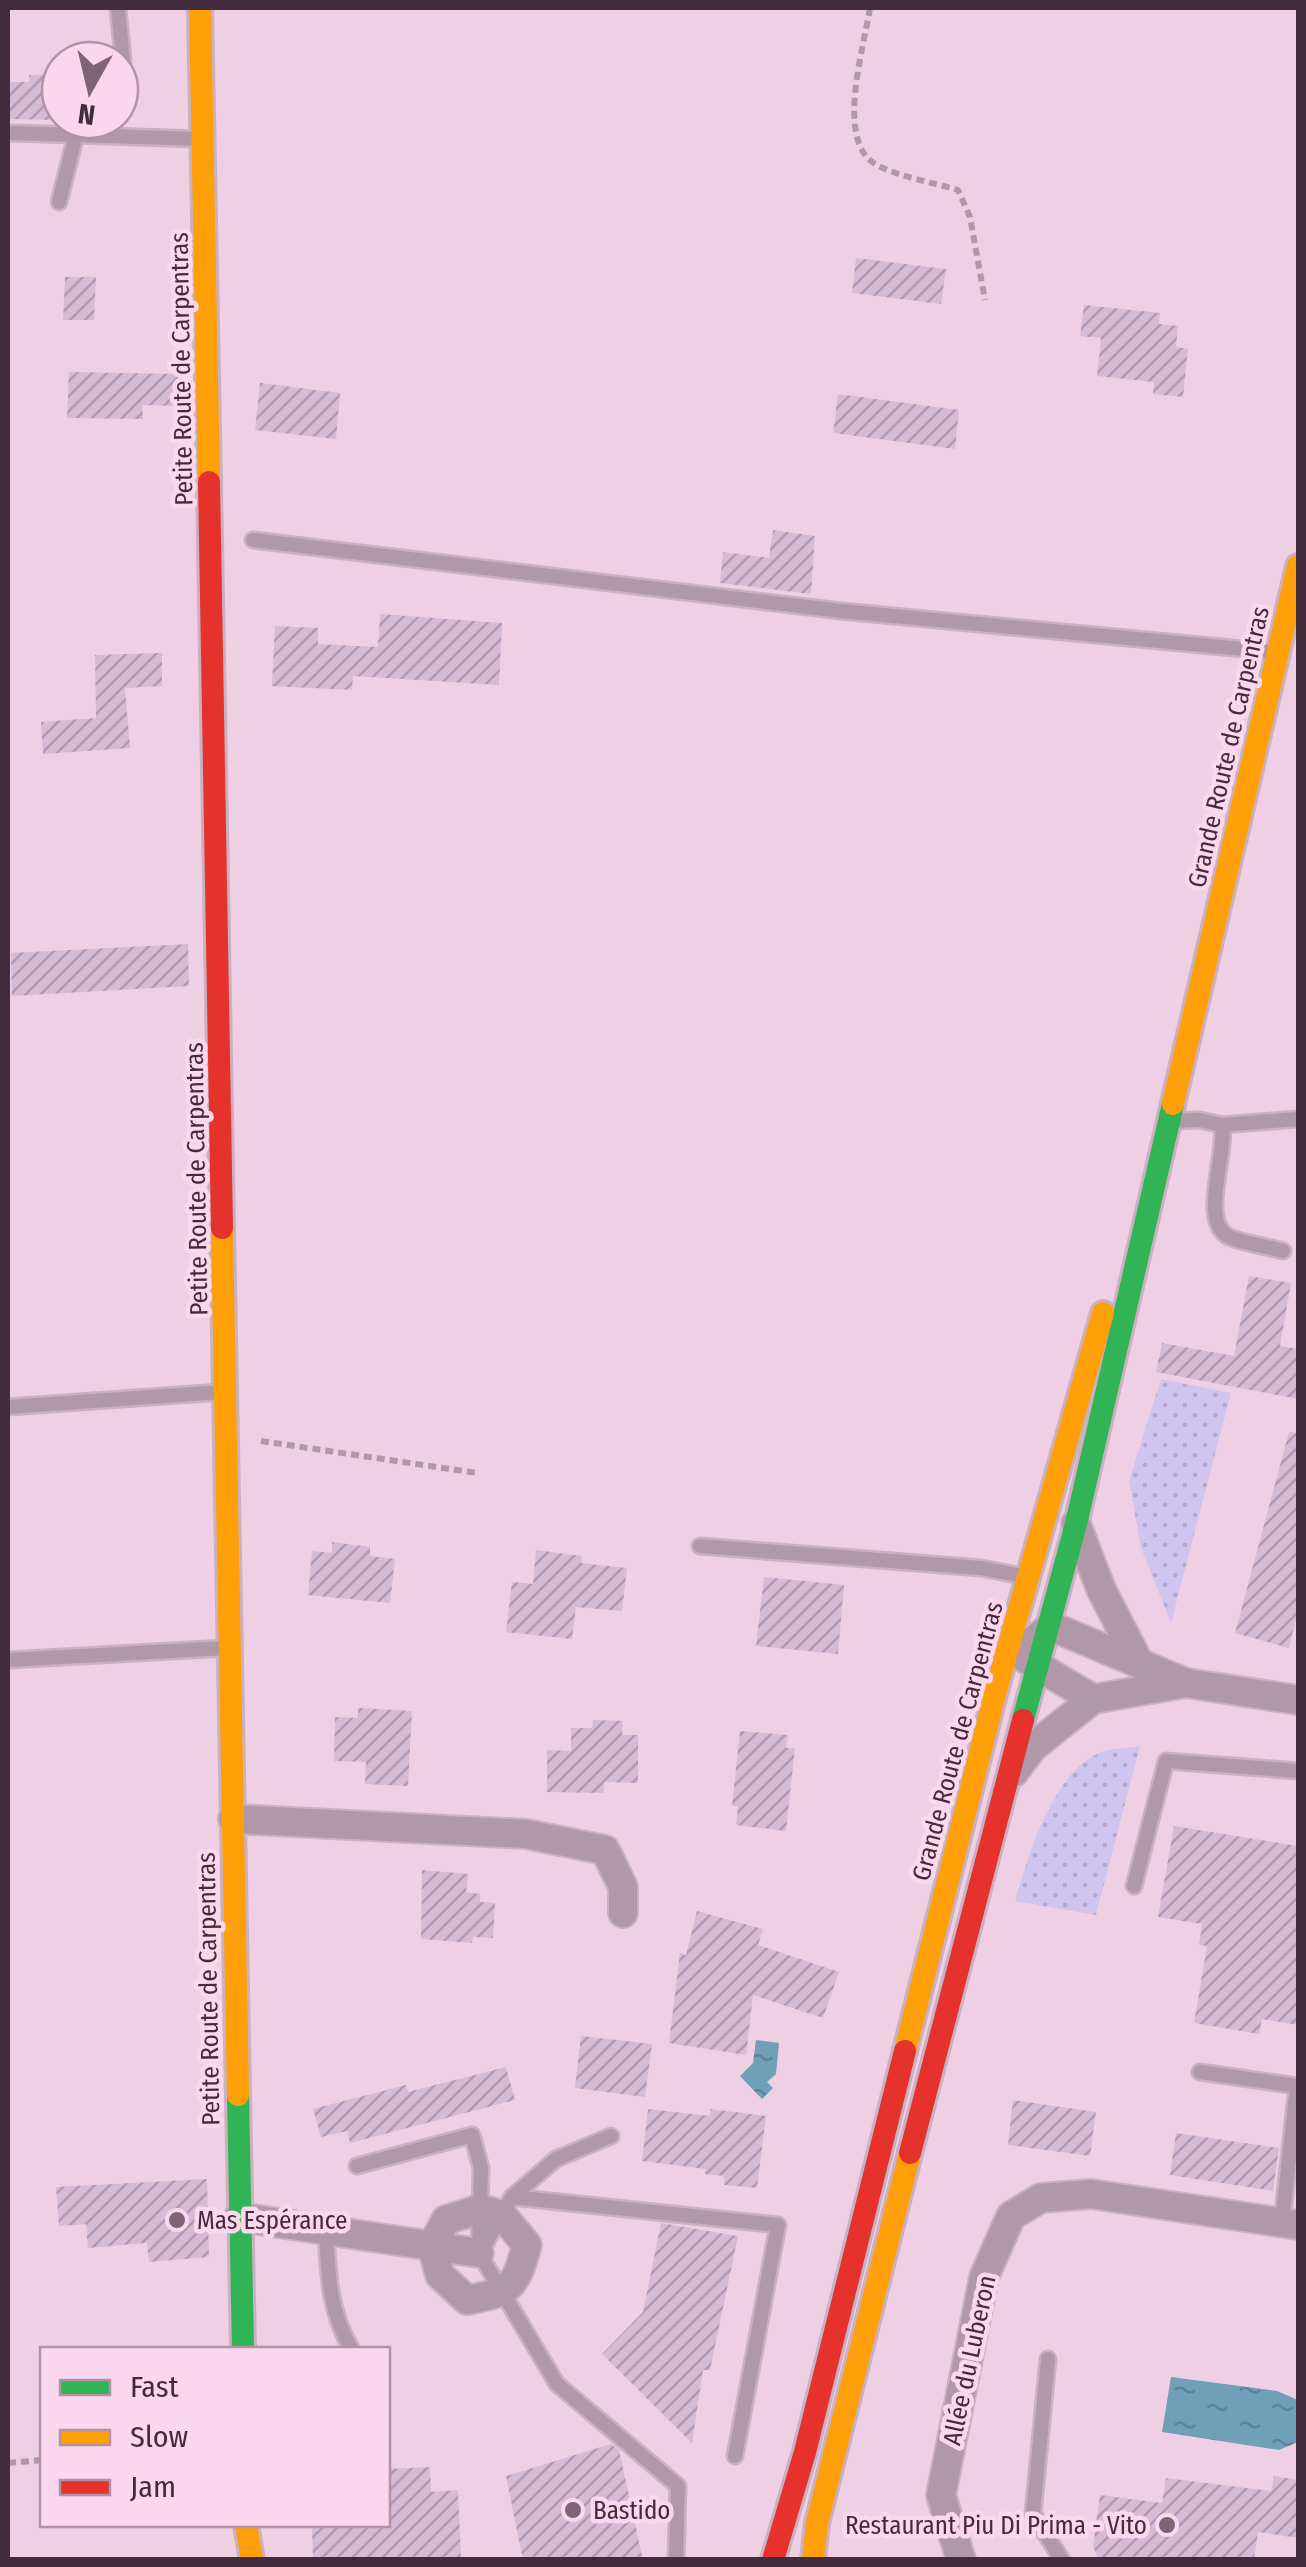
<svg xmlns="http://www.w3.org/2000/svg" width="1306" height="2567" viewBox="0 0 1306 2567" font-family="'Fira Sans Condensed',sans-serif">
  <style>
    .grass { fill: url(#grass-dots) }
    .water { fill: url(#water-ripples) }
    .building { fill: url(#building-hatch) }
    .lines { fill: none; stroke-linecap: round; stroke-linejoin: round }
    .lane-casing { stroke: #cab1c1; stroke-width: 19 }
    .street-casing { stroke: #cab1c1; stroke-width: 32 }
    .fast-casing { stroke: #cab1c1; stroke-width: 28 }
    .slow-casing { stroke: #cab1c1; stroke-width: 28 }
    .jam-casing { stroke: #cab1c1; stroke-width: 28 }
    .path { stroke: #af99a8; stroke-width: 6; stroke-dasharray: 8 5; stroke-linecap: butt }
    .lane { stroke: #b098a8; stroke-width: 14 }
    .street { stroke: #b098a8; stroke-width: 28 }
    .fast { stroke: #30b455; stroke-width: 22 }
    .slow { stroke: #ff9f0a; stroke-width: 22 }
    .jam { stroke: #e5322d; stroke-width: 22 }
    .poi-dot { fill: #7f6476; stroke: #fbd7ee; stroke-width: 4 }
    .labels { text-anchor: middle; stroke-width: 9; stroke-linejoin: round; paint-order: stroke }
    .street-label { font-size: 25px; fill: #422b3a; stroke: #fbd7ee }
    .poi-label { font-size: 25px; fill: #422b3a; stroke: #fbd7ee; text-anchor: start }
  </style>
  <defs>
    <pattern id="grass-dots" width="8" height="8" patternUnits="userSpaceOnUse" patternTransform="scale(2.5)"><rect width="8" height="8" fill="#d0c5ee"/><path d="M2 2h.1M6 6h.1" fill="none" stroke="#b4a9cd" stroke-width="1.8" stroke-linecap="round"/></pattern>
    <pattern id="water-ripples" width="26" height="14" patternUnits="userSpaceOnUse" patternTransform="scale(2.5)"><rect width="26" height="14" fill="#6fa0b7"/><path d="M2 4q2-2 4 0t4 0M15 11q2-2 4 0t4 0" fill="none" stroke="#5d8396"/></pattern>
    <pattern id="building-hatch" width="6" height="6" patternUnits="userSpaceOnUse" patternTransform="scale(2.5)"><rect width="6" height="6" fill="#d7bbd5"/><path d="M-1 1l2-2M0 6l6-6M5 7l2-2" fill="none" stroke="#b098ae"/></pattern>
  </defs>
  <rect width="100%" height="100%" fill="#efcfe4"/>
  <g class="grass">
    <path d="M1161 1379 1231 1393 1171 1623 1141 1548 1129 1481Z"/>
    <path d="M1140 1746 1096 1915 1015 1901C1028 1857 1053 1771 1101 1752 1112 1748 1128 1748 1140 1746Z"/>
  </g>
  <g class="water">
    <path d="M756 2040 779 2043 776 2074 767 2082 773 2088 762 2099 740 2076 753 2063Z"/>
    <path d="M1171 2377 1277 2391 1298 2400V2442L1279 2450 1162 2432Z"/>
  </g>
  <g class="building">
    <path d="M29 75H60V120L8 119V82H29Z"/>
    <path d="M856 258 946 269 941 304 852 293Z"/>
    <path d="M65 277H96L94 320H63Z"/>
    <path d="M1084 305 1160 313 1159 324 1178 326 1176 347 1188 349 1183 397 1153 394 1154 382 1097 376 1101 338 1080 336Z"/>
    <path d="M69 372 180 374 179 406 142 405 143 419 67 418Z"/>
    <path d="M260 383 340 393 336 439 255 430Z"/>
    <path d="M838 394 959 410 955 449 833 433Z"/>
    <path d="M773 530 815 536 811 594 720 583 723 552 769 558Z"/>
    <path d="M380 614 502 623 499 685 353 676 352 690 272 686 275 626 318 628V644L378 647Z"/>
    <path d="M162 653V686L125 688 130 748 43 754 41 722 96 718 95 655Z"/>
    <path d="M188 944 189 986 12 996 11 953Z"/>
    <path d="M1249 1276 1291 1283 1280 1346 1298 1349V1399L1156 1372 1162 1343 1234 1356Z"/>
    <path d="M1289 1432 1298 1433V1611L1289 1648 1235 1633Z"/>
    <path d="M332 1542 370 1547V1556L395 1559 390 1603 308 1595 312 1551 332 1553Z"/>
    <path d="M536 1550 582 1556 581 1563 627 1568 622 1611 576 1607 572 1639 506 1632 512 1582 533 1584Z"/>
    <path d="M764 1577 844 1585 838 1654 756 1646Z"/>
    <path d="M358 1708 412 1711 408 1786 365 1784 366 1762 334 1761 335 1717 358 1718Z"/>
    <path d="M593 1720 623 1721 622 1735H638V1783L604 1782V1793L547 1792V1750L571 1751V1728H592Z"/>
    <path d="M740 1731 788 1735 786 1748H795L786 1831 736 1825 738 1806H732Z"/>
    <path d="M1174 1826 1298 1846V2025L1262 2019 1259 2034 1194 2023 1207 1946 1199 1945 1202 1924 1158 1917Z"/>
    <path d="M422 1870 468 1874 466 1892 480 1894V1902L495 1903 493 1938 473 1937 472 1943 421 1939Z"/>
    <path d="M697 1911 763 1929 758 1945 839 1972 823 2018 753 1995 746 2055 669 2043 680 1953 686 1955Z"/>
    <path d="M581 2036 652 2044 645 2097 575 2088Z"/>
    <path d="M506 2067 515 2100 350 2143 347 2131 321 2137 313 2109 406 2085 408 2092Z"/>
    <path d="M1013 2100 1096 2112 1090 2156 1008 2145Z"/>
    <path d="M648 2109 710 2116 711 2109 766 2116 757 2188 724 2185V2176L705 2174 706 2169 642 2161Z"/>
    <path d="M1176 2133 1279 2148 1273 2191 1170 2175Z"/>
    <path d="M207 2179 209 2257 149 2262 147 2243 88 2248 86 2224 59 2226 56 2187Z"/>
    <path d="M661 2223 738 2236 710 2370H703L692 2443 602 2354 643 2312Z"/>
    <path d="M611 2444 619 2450 643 2560H523L506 2476Z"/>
    <path d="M430 2467 431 2492 458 2490 461 2560H313L312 2525 388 2524V2469Z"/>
    <path d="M1274 2476 1298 2480V2538L1258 2532 1254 2559 1099 2560 1093 2546 1100 2495 1162 2503 1166 2478 1271 2491Z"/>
  </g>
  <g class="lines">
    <defs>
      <g id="lane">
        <path d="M118 8 123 60"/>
        <path d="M12 133 199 139"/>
        <path d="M59 202 76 135"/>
        <path d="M253 540 841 611 1274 652"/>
        <path d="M1171 1121 1200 1120 1222 1125C1227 1155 1199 1221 1229 1237 1245 1244 1267 1246 1283 1251"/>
        <path d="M1222 1125 1298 1119"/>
        <path d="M8 1407 221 1392"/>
        <path d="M700 1546 981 1568 1028 1577"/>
        <path d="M8 1660 226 1648"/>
        <path d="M1134 1886 1166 1761 1298 1771"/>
        <path d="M1200 2072 1297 2086 1282 2222"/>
        <path d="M357 2166 472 2135 481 2168 479 2253 557 2384 678 2486 676 2560"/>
        <path d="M512 2197 556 2159 611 2136"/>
        <path d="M326 2230C328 2273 329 2312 352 2350"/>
        <path d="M480 2253 512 2197 778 2225 735 2456"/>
        <path d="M1048 2359 1033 2514 1062 2560"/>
      </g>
      <g id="street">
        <path d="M1076 1524 1101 1589 1137 1659"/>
        <path d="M1034 1640 1048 1629 1060 1630 1186 1683 1298 1700"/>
        <path d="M1026 1659 1093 1699 1186 1683"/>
        <path d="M1014 1772 1033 1747 1093 1699"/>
        <path d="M233 1819 526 1834 605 1850 623 1887V1913"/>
        <path d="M480 2209 502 2215 527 2245C515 2288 511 2292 467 2300L440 2275 432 2246 446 2220Z"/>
        <path d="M239 2217 479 2253"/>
        <path d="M961 2560 941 2495 984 2277 1011 2216 1041 2198 1091 2194 1298 2225"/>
      </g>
      <g id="fast">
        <path d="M1023 1720 1076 1524 1173 1104"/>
        <path d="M238 2095 243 2350"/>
      </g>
      <g id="slow">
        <path d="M200 8 209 482"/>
        <path d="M1173 1104 1298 566"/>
        <path d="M222 1228 238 2095"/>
        <path d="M905 2051 995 1694 1103 1313"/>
        <path d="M246 2524 252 2560"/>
        <path d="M813 2560 817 2523 910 2153"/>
      </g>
      <g id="jam">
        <path d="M209 482 222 1228"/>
        <path d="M910 2153 1023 1720"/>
        <path d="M773 2560 805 2452 905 2051"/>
      </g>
    </defs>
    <use href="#lane" class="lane-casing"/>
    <use href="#street" class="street-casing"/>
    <use href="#fast" class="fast-casing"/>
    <use href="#slow" class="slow-casing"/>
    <use href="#jam" class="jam-casing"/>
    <g class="path">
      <path d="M870 8C864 47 835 140 875 164 898 177 932 182 958 190L970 217 985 300"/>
      <path d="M261 1441 477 1473"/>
      <path d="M8 2463 42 2460"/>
    </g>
    <use href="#lane" class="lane"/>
    <use href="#street" class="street"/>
    <use href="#fast" class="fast"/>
    <use href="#slow" class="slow"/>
    <use href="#jam" class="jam"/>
  </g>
  <g class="poi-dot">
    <circle cx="177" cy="2220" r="10"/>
    <circle cx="573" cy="2510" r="10"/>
    <circle cx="1167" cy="2525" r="10"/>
  </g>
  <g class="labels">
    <g class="street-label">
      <text transform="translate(181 369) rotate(-91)" y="9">Petite Route de Carpentras</text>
      <text transform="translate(1228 747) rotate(-77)" y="9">Grande Route de Carpentras</text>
      <text transform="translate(196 1179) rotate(-91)" y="9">Petite Route de Carpentras</text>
      <text transform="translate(957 1741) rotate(-75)" y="9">Grande Route de Carpentras</text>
      <text transform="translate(208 1989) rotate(-91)" y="9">Petite Route de Carpentras</text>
      <text transform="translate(969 2360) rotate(-78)" y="9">Allée du Luberon</text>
    </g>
    <g class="poi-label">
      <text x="197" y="2229">Mas Espérance</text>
      <text x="593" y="2519">Bastido</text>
      <text x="1147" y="2534" text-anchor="end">Restaurant Piu Di Prima - Vito</text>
    </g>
  </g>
  <rect width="1306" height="2567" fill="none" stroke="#422b3a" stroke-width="20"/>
  <rect x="40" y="2347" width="350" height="180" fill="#fbd7ee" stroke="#b192a6" stroke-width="2.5"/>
  <rect x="60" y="2380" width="50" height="15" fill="#30b455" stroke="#b192a6" stroke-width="2.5"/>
  <text x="130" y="2397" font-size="30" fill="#422b3a">Fast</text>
  <rect x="60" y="2430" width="50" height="15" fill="#ff9f0a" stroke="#b192a6" stroke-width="2.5"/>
  <text x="130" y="2447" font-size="30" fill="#422b3a">Slow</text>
  <rect x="60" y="2480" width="50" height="15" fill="#e5322d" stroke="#b192a6" stroke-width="2.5"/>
  <text x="130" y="2497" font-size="30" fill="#422b3a">Jam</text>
  <g transform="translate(90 90) rotate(188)"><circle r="48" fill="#fbd7ee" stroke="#b192a6" stroke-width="2.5"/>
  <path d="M0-8L18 38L0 25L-18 38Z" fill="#7f6476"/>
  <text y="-15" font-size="28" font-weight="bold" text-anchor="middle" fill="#422b3a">N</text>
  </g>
</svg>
